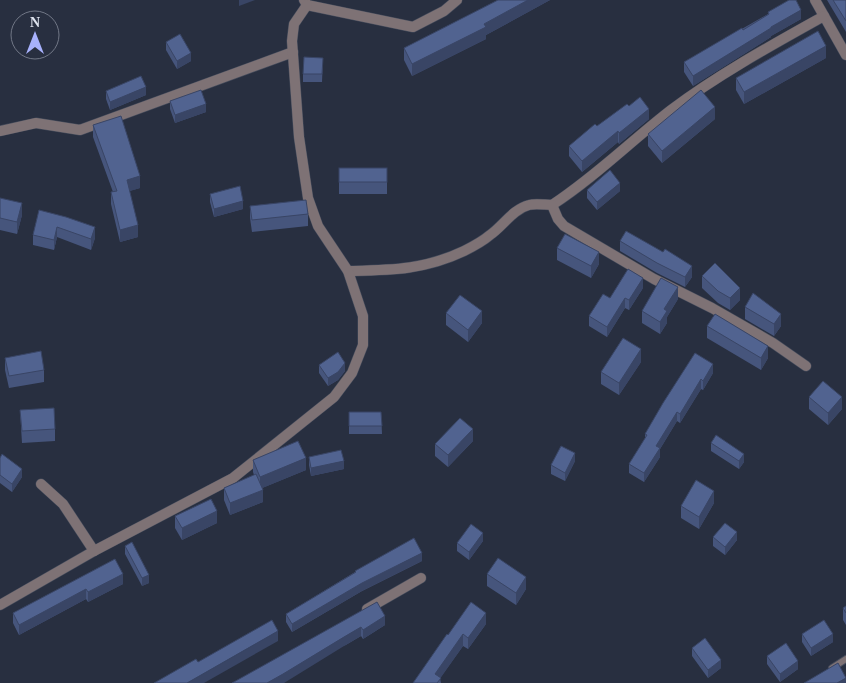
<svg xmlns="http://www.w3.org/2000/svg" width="846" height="683" viewBox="0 0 846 683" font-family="Georgia,serif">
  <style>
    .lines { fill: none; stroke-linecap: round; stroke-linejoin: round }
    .lane-casing { stroke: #454c5c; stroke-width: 8 }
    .street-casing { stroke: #454c5c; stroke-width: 11 }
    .lane { stroke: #7e7275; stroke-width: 6 }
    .street { stroke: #7e7275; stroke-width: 10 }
    .wall { fill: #46557c }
    .shaded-wall { fill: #394565 }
    .building { fill: #516390; stroke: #394565 }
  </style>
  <rect width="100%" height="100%" fill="#282f40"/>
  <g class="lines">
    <defs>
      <path id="lane" d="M832 668 846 659"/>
      <g id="street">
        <path d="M304 0 307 5 413 27 444 11 457 0"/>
        <path d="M815 0 846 55"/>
        <path d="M0 131 36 123 80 130 293 52"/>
        <path d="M552 205C595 177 631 141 671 110 719 74 772 45 824 16"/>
        <path d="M348 271C391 270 424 270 464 251 472 247 483 241 490 235 503 226 513 209 529 205 536 203 545 205 552 205L558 219 564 226 654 279 712 308 773 343 806 366"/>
        <path d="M41 484 63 504 94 551"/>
        <path d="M0 605 94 551 233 478 334 397 352 373 363 345V316L348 271 318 226 308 198 299 137 292 41 294 24 307 5"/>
        <path d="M367 609 421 578"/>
      </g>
    </defs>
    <use href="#lane" class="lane-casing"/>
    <use href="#street" class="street-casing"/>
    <use href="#lane" class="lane"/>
    <use href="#street" class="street"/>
  </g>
  <g class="wall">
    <path d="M498 0H550L486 35V39L412 76 404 60V48Z"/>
    <path d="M827 0H846V32Z"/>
    <path d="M768 12 801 19 771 36V37L693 86 684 72V62L768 14Z"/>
    <path d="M166 42 191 61 177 69 166 50Z"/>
    <path d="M323 58 322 82H303V74Z"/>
    <path d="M826 58 744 104 736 90V78Z"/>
    <path d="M106 91 146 95 110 110 106 99Z"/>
    <path d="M170 101 206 112 175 123 170 109Z"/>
    <path d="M629 106 649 119 619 144 618 142 582 172 569 156V146L597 126Z"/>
    <path d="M715 119 662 163 648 146V134Z"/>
    <path d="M93 125 140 188 129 191 138 237 120 242 111 204V192H113L93 137Z"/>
    <rect x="339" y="168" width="48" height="26"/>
    <path d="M587 190 620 191 597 210 587 198Z"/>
    <path d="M210 194 243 209 214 217 210 202Z"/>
    <path d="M0 198 22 215 17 234 0 230Z"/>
    <path d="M250 206 308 214V226L252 232 250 218Z"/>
    <path d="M39 210 95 238 91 250 57 237 54 250 33 245V235Z"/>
    <path d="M620 241 692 277 685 287 657 273 620 251Z"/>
    <path d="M557 248 599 264 591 278 557 260Z"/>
    <path d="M702 276 740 300 730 310 718 303 702 288Z"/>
    <path d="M643 288 629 310 625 308 607 337 589 326V316L610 298Z"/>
    <path d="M678 299 667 317V323L660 334 642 323V311Z"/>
    <path d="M745 307 781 326 774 336 745 319Z"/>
    <path d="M446 313 482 323 468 342 446 325Z"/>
    <path d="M707 326 768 358 761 370 707 338Z"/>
    <path d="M695 353 713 373 703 390 701 389 680 423 677 421 660 449V457L644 482 629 473V464L645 439V434Z"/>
    <path d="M5 358 44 370V382L9 388 5 370Z"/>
    <path d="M641 362 619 395 601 384V372Z"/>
    <path d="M319 365 345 371 338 380 328 386 319 373Z"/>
    <path d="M809 397 842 409 828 425 809 409Z"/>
    <path d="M20 410 55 429V441L22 443Z"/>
    <path d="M349 412H381L382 434H349Z"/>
    <path d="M473 441 448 467 435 456V444Z"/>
    <path d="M711 443 744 462 739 469 711 451Z"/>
    <path d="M309 457 344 469 311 476 309 465Z"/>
    <path d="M0 458 22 477 12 492 0 483Z"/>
    <path d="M253 460 306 470 262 488 263 502 230 515 224 500V488L254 475 253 472Z"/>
    <path d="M575 461 565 481 551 474V465Z"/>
    <path d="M714 503 699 529 681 518V506Z"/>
    <path d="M175 516 217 523 182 540 175 528Z"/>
    <path d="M713 537 737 540 725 555 713 546Z"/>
    <path d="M483 541 469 560 457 551V543Z"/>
    <path d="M125 546 149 583 142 586 125 554Z"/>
    <path d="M115 559 123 584 88 602 86 599 19 635 13 623V613Z"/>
    <path d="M422 561 362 591 292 632 286 622V614L355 572V571Z"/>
    <path d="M487 574 526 589 516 605 487 586Z"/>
    <path d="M377 602 385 625 363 639 361 636 344 646Z"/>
    <path d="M846 606V625L843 620V608Z"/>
    <path d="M486 624 468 649 463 646 440 678 441 683H413L448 635Z"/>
    <path d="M802 634 833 642 811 656 802 642Z"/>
    <path d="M692 648 721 668 708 678 692 656Z"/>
    <path d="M767 656 798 669 780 682 767 664Z"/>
  </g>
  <g class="shaded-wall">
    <path d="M239 0H255L239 6Z"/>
    <path d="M528 0H550L486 35V39L412 76V64Z"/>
    <path d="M801 10V19L771 36V37L693 86V76L771 27Z"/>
    <path d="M826 46V58L744 104V92Z"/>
    <path d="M191 53V61L177 69V61Z"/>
    <path d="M146 87V95L110 110V102Z"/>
    <path d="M206 104V112L175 123V115Z"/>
    <path d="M715 107V119L662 163V151Z"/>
    <path d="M649 109V119L619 144V133Z"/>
    <path d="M618 131V142L582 172V161Z"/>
    <path d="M140 176V188L127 192V180Z"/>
    <path d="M620 183V191L597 210V202Z"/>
    <path d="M243 201V209L214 217V209Z"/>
    <path d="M22 203V215L17 234V222Z"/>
    <path d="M138 225V237L120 242V230Z"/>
    <path d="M57 227V237L54 250V240Z"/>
    <path d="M95 227V238L91 250V239Z"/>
    <path d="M599 252V264L591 278V266Z"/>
    <path d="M692 266V277L685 287V277Z"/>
    <path d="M643 278V288L629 310V300Z"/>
    <path d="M678 287V299L667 317V323L660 334V322L664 309Z"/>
    <path d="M740 288V300L730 310V298Z"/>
    <path d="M625 298V308L607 337V327Z"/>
    <path d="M482 311V323L468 342V330Z"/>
    <path d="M781 314V326L774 336V324Z"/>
    <path d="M768 346V358L761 370V358Z"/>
    <path d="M641 349V362L619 395V383Z"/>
    <path d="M345 363V371L338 380 328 386V378Z"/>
    <path d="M713 364V373L703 390V381Z"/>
    <path d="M701 379V389L680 423V414Z"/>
    <path d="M842 397V409L828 425V413Z"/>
    <path d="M677 412V421L660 449V457L644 482V473L656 446Z"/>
    <path d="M473 429V441L448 467V455Z"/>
    <path d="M575 453V461L565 481V473Z"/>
    <path d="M744 454V462L739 469V461Z"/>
    <path d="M306 458V470L260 489V477Z"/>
    <path d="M344 461V469L311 476V468Z"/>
    <path d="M22 469V477L12 492V484Z"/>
    <path d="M263 490V502L230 515V503Z"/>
    <path d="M714 491V503L699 529V517Z"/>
    <path d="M217 511V523L182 540V528Z"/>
    <path d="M737 532V540L725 555V547Z"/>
    <path d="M483 533V541L469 560V552Z"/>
    <path d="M422 553V561L362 591 292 632V624L362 583Z"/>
    <path d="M123 574V584L88 602V592Z"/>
    <path d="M149 575V583L142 586V578Z"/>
    <path d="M526 577V589L516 605V593Z"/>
    <path d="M86 589V599L19 635V625Z"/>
    <path d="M486 613V624L468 649V638Z"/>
    <path d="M385 616V625L363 639V630Z"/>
    <path d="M361 627V636L344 646 284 683H267L344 637Z"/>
    <path d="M278 631V641L204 683H187Z"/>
    <path d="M463 634V646L437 683 435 674Z"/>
    <path d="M833 634V642L811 656V648Z"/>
    <path d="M721 660V668L708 678V670Z"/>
    <path d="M798 661V669L780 682V674Z"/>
    <path d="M846 678V683H837Z"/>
  </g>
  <g class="building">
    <path d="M498 0H528L484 24 486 27 412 64 404 48Z"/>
    <path d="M789 0H796L801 10 771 27V28L693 76 684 62 742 28 743 30 769 14 768 12Z"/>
    <path d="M833 0H846V21Z"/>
    <path d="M818 31 826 46 744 92 736 78Z"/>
    <path d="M180 34 191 53 177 61 166 42Z"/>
    <path d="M304 57 323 58 322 74H303Z"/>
    <path d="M141 76 146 87 110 102 106 91Z"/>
    <path d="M201 90 206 104 175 115 170 101Z"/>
    <path d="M701 90 715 107 662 151 648 134Z"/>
    <path d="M640 97 649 109 619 133 618 131 582 161 569 146 595 124 597 126 627 104 629 106Z"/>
    <path d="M121 116 140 176 127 180 138 225 120 230 111 192 117 191 93 125Z"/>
    <rect x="339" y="168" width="48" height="14"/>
    <path d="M610 170 620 183 597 202 587 190Z"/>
    <path d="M240 186 243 201 214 209 210 194Z"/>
    <path d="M0 198 22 203 17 222 0 218Z"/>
    <path d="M306 200 308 214 252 220 250 206Z"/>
    <path d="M39 210 66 217 95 227 91 239 57 227 54 240 33 235Z"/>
    <path d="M626 231 663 252 665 249 692 266 685 277 657 263 620 241Z"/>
    <path d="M565 234 599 252 591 266 557 248Z"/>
    <path d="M715 263 740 288 730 298 718 291 702 276Z"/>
    <path d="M628 269 643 278 629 300 625 298 607 327 589 316 603 294 610 298Z"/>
    <path d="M661 278 678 287 664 309 667 311 660 322 642 311Z"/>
    <path d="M753 293 781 314 774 324 745 307Z"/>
    <path d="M460 295 482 311 468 330 446 313Z"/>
    <path d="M715 314 768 346 761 358 707 326Z"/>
    <path d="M623 338 641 349 619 383 601 372Z"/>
    <path d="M41 351 44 370 9 376 5 358Z"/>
    <path d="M338 352 345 363 338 372 328 378 319 365Z"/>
    <path d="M695 353 713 364 703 381 701 379 680 414 677 412 656 446 660 448 644 473 629 464 647 435 645 434 663 403Z"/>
    <path d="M823 381 842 397 828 413 809 397Z"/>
    <path d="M54 408 55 429 22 431 20 410Z"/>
    <path d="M349 412H381L382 426H349Z"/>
    <path d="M460 418 473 429 448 455 435 444Z"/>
    <path d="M716 435 744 454 739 461 711 443Z"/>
    <path d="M298 441 306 458 260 477 253 460Z"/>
    <path d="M561 446 575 453 565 473 551 465Z"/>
    <path d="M341 450 344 461 311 468 309 457Z"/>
    <path d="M2 454 22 469 12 484 0 475V458Z"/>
    <path d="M256 474 263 490 230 503 224 488Z"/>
    <path d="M696 480 714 491 699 517 681 506Z"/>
    <path d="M211 499 217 511 182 528 175 516Z"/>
    <path d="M725 523 737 532 725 547 713 537Z"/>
    <path d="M471 524 483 533 469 552 457 543Z"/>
    <path d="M414 538 422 553 362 583 292 624 286 614 356 572 355 571Z"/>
    <path d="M132 542 149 575 142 578 125 546Z"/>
    <path d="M498 558 526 577 516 593 487 574Z"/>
    <path d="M115 559 123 574 88 592 86 589 19 625 13 613Z"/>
    <path d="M377 602 385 616 363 630 361 627 344 637 283 674 267 683H232Z"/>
    <path d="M471 602 486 613 468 638 463 634 435 674 441 678 437 683H413L447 634 448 635Z"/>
    <path d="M846 606V613L843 608Z"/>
    <path d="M272 620 278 631 187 683H154L196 659 198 662Z"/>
    <path d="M824 620 833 634 811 648 802 634Z"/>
    <path d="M705 638 721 660 708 670 692 648Z"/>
    <path d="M786 643 798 661 780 674 767 656Z"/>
    <path d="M838 663 846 678 837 683H804Z"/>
  </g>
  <g transform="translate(35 35)"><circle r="24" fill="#282f40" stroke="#717786"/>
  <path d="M0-4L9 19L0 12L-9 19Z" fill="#a7b1fc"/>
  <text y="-8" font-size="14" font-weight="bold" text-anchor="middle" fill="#dfe4ef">N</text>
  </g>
</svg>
